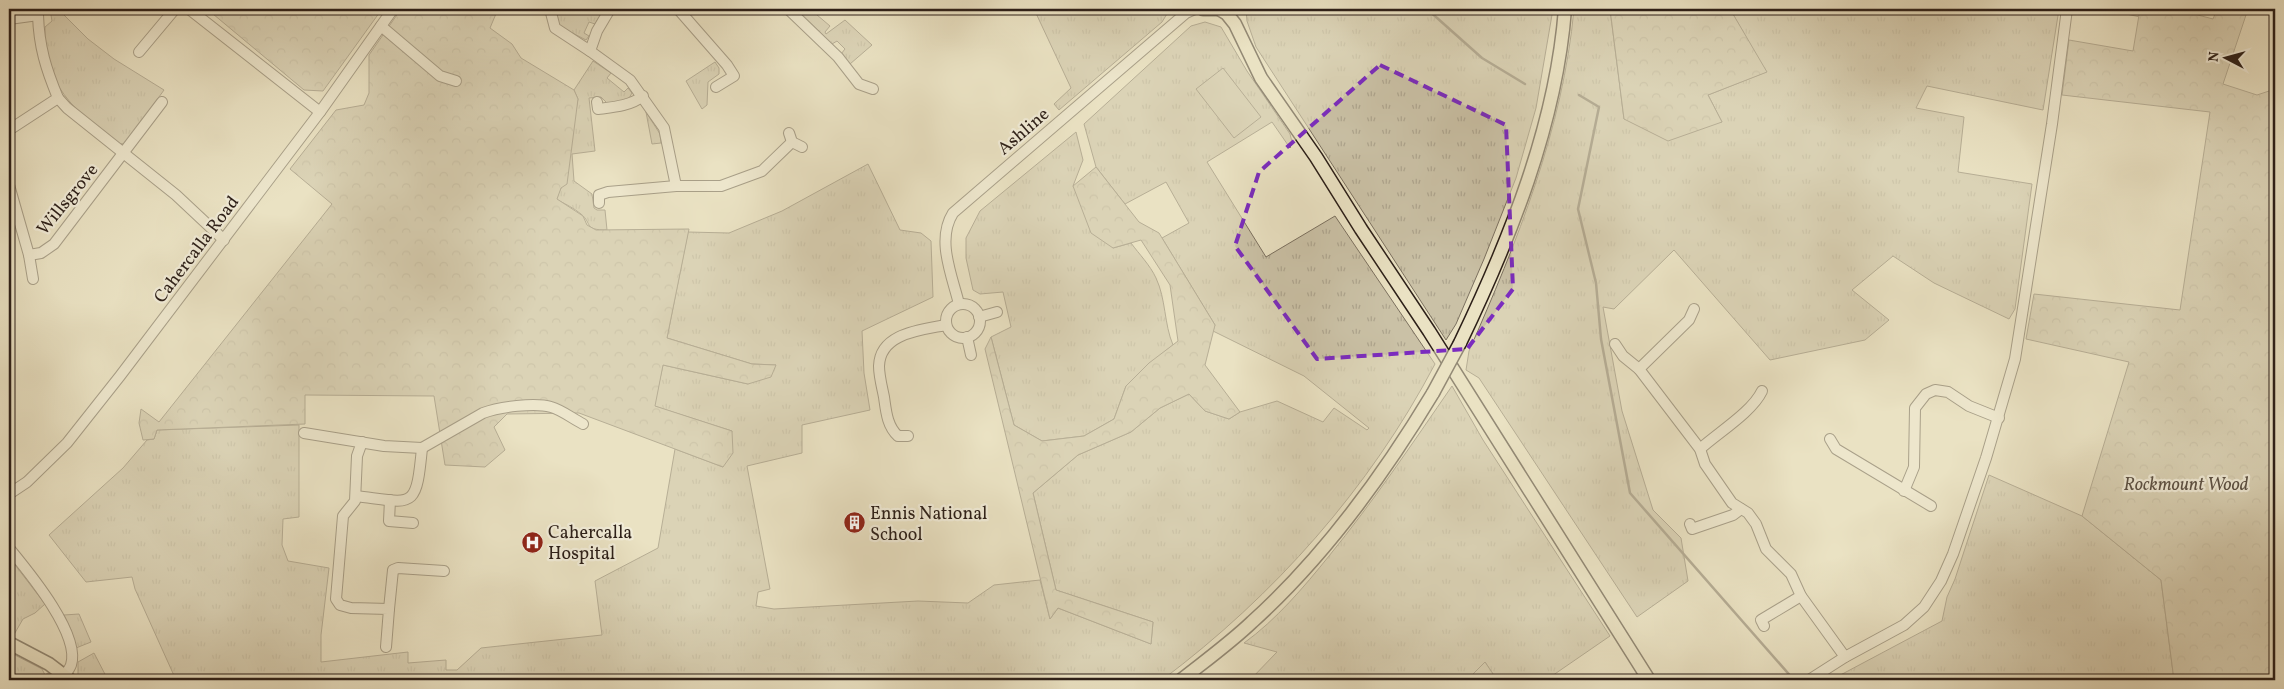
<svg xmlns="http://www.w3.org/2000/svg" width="2284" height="689" viewBox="0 0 2284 689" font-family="Vollkorn,serif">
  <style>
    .grass { fill: url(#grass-tufts); stroke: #7b705f }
    .forest { fill: url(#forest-crowns); stroke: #7b705f }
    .green { fill: #cac1a6; stroke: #7b705f }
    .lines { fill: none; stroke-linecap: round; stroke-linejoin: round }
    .stream { stroke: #776c5c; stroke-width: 2.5 }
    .minor-casing { stroke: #5c5043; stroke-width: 12 }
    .major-casing { stroke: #2c1f18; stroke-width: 15 }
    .minor { stroke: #f1ecd8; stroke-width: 10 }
    .major { stroke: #eae2c3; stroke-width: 12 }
    .major-bridge-casing { stroke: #2c1f18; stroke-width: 15; stroke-linecap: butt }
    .major-bridge { stroke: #eae2c3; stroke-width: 12 }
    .marked { fill: none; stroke: #7b2cbf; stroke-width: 4; stroke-dasharray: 10 6; stroke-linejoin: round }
    .labels { text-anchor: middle; stroke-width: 4.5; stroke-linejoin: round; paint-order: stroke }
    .street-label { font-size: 18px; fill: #2c1f18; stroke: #f1ecd8 }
    .park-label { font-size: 18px; font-style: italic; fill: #5b5043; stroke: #f1ecd8 }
    .poi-label { font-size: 18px; fill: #2c1f18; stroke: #f1ecd8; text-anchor: start }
  </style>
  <defs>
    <pattern id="grass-tufts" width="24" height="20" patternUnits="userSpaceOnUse" patternTransform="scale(1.25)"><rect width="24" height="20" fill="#cac1a6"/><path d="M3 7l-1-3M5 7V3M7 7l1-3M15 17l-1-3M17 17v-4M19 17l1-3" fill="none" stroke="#aea58e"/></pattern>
    <pattern id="forest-crowns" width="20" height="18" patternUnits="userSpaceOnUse" patternTransform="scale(1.25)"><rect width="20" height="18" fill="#cac1a6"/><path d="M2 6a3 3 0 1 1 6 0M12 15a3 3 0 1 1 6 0" fill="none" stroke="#aea58e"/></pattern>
  </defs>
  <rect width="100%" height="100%" fill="#eae2c3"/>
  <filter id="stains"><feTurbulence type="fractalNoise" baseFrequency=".004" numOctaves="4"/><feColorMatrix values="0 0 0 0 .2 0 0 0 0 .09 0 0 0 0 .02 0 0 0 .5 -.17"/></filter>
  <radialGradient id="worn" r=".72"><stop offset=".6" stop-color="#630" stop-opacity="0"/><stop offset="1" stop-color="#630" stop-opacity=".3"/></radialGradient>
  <g class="grass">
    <path d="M50 9H58L88 39 114 59 164 90 128 140 124 144 116 143C75 111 42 84 45 27L52 21Z"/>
    <path d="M554 9H604L595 24 589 22 584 33 589 36 586 40 559 26Z"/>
    <path d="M796 9H810L830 26 825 32 826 34 845 20 872 45 850 64 841 54 845 49 837 41 832 44Z"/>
    <path d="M1034 9H1170L1162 22 1059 110 1054 104 1071 88Z"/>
    <path d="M1246 9H1553L1536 108 1516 178 1484 259 1456 324 1446 340 1256 47 1247 21Z"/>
    <path d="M1574 9H1610L1624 119 1722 122 1708 95 1766 72 1730 9H2059L2043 110 1927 86 1916 108 1964 117 1958 172 2032 184 2015 309 2009 319 1934 283 1893 256 1852 290 1889 320 1865 340 1770 360 1674 250 1614 309 1603 307 1622 411 1653 510 1681 538 1688 581 1637 617 1479 378 1466 370 1469 351C1517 242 1563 129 1574 9Z"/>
    <path d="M2104 9H2140V17Z"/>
    <path d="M1205 22 1221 27 1247 71 1290 134 1292 142 1290 148 1272 122 1207 162 1266 257 1335 216 1435 364C1370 488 1274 596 1162 680H176L135 589 132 577 86 582 49 535 123 468 147 440 154 439 157 430 299 425V517L283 519 282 545 288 561 329 568 321 635V662L408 652V663L446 660V670H457L481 648 602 635 595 581 658 548 675 449 723 467 732 431 654 406 663 365 748 384 776 365 752 364 667 338 688 232 729 233 782 211 868 164 900 230 921 233 931 241 933 297 862 331 864 373 870 410 802 425V453L747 466 770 589 758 592 756 606 774 609 918 601 968 603 994 585 1040 580 1050 619 1058 608 1151 644 1153 622 1056 590 1033 493 1078 455 1131 432 1160 408 1189 394 1205 411 1229 419 1240 412 1277 401 1323 422 1334 408 1367 430 1369 428 1304 376 1213 331 1215 325 1162 238 1189 223 1166 182 1125 204 1096 167 1084 124 1191 26Z"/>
    <path d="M593 61 611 73 607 78 624 92 628 88 632 93 628 100 608 104 601 97 589 98 595 151 572 154 574 181 592 194 594 208 597 210H605L607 230C583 230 593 224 581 214 574 208 565 204 556 199L561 188 578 99 574 90Z"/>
    <path d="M715 62 719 68V74L708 82 707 105 702 109 686 81Z"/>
    <path d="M646 112 660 134 661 143 652 144Z"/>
    <path d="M1076 132 1083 160 1073 186 1113 248 1131 243C1139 254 1150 265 1156 278 1166 299 1164 324 1173 345L1149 364 1126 386 1114 419 1084 436 1042 441 1014 425 991 337 1011 327 1003 292 980 294 973 290 966 258V238L980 211Z"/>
    <path d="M1452 386 1483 440 1610 636 1546 680H1497L1485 662 1472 675 1475 680H1250L1277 652 1244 643C1276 620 1304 587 1329 556 1373 502 1412 444 1452 386Z"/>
    <path d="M1989 475 2082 516 2161 580 2174 680H1831L1942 621 1947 597 1955 579Z"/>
    <path d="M9 557 45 604 35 613 23 619 12 638 9 636Z"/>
    <path d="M79 614 91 642 76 648 71 630 64 615Z"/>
    <path d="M9 652 42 669 45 675 48 673 54 680H9Z"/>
    <path d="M94 653 108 680H78V662Z"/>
  </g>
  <g class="forest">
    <path d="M207 9H382L323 91 304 90Z"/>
    <path d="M401 9H498L490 28 512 44 521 58 574 90 578 99 567 184 561 188 557 199 583 216 587 225 596 230 689 229 667 338 752 364 776 365 771 377 748 384 663 365 655 406 732 431 733 453 723 467 579 413 507 414 494 427 505 450 485 467 445 465 434 396 305 395V424L157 430 154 439 143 440 139 423 141 409 159 422 332 204 290 169 336 110 364 105 369 93V55Z"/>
    <path d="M1610 9H1730L1767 72 1708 95 1722 122 1668 141 1624 119Z"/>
    <path d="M2140 9H2175L2213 19 2217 9H2248L2223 84 2257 95 2275 89V680H2174L2161 580 2082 516 2129 362 2026 339 2034 294 2180 310 2210 112 2062 95 2069 40 2133 51Z"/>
    <path d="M1096 167 1139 222 1159 233 1215 325 1205 365 1240 412 1229 419 1205 411 1189 394 1160 408 1131 432 1078 455 1033 493 1056 590 1153 622 1151 644 1058 608 1050 619 985 349 991 337 1014 425 1042 441 1084 436 1114 419 1126 386 1149 363 1178 341 1170 285 1141 240 1113 248 1091 233 1073 186Z"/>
    <path d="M1485 662 1497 680H1475L1472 675Z"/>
  </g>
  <path class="green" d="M1223 68 1261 117 1234 138 1196 89Z"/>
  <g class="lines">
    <g class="stream">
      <path d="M1427 9 1482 58 1525 84"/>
      <path d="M1579 95 1599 107 1578 209 1596 283 1601 339 1630 493 1794 680"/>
    </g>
    <defs>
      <g id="minor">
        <path d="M189 9 320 112"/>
        <path d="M550 9 555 28 590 51"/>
        <path d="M610 9 597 31 590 51 630 80 664 128 676 186"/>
        <path d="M678 9 727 65 734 76 716 87"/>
        <path d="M788 9 838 57 859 84 873 89"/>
        <path d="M9 19 38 15C39 47 46 69 58 98L9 130"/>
        <path d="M381 26 440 76 456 81"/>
        <path d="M139 52 175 9"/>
        <path d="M58 98 67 108 176 195 224 240"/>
        <path d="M597 102 598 109C614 107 630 106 643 96"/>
        <path d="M789 133 792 142 802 147"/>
        <path d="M9 185 29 255 33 279"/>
        <path d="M599 203V195L608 192 676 186H721L762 171 792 142"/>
        <path d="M29 255 41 253 54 244 162 102"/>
        <path d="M959 304C952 275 936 240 953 213L1186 13 1195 9"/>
        <circle cx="963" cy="321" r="17"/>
        <path d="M1694 309 1689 320 1639 369 1700 449 1705 464 1732 503 1748 513 1756 524 1766 549 1791 574 1801 596 1845 657"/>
        <path d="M979 317 997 312"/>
        <path d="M967 337 971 355"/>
        <path d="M1615 344 1623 356 1639 369"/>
        <path d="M304 433 384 446 422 448 483 413C499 407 535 402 551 407 562 410 573 419 583 424"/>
        <path d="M908 436H898C887 426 886 411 884 397 882 387 879 376 879 366 880 333 921 330 946 325"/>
        <path d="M1830 439 1836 449 1931 506"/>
        <path d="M362 442 357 456 355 501 343 516 336 599 340 605 351 608 389 609 386 647"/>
        <path d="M1700 449C1719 432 1752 412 1762 391"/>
        <path d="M1904 491 1914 467 1915 408 1926 394 1935 390 1948 392 1969 406 1999 418"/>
        <path d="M9 494 27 482 67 443 120 376 320 112 393 9"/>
        <path d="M356 496C414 503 416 511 422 448"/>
        <path d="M390 500 389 521 413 523"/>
        <path d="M1690 524 1692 529 1733 515 1741 509"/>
        <path d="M9 548C27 570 81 634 71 665 70 668 67 672 65 675"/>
        <path d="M389 609 393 570 398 568 444 571"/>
        <path d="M1764 626 1761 620 1801 596"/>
        <path d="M1809 680 1845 657 1904 625 1924 607 1941 581 1953 554 1986 458 2015 359 2052 124 2067 9"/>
      </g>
      <g id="major">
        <path d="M1203 9H1218"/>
        <path d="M1219 9 1227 14 1235 24 1261 78 1316 157 1361 229 1429 331 1649 680"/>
        <path d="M1460 343C1510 239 1556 125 1565 9"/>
        <path d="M9 643 49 664 70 680"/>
        <path d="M1181 680C1205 661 1230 643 1252 622 1324 557 1383 476 1433 393"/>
      </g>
    </defs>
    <use href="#minor" class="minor-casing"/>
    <use href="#major" class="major-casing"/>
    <use href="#minor" class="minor"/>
    <use href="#major" class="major"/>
    <defs>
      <path id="major-bridge" d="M1433 393 1460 343"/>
    </defs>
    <use href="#major-bridge" class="major-bridge-casing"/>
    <use href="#major-bridge" class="major-bridge"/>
  </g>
  <path d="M0 0H2284V689H0ZM1380 65 1506 125 1513 289 1467 349 1317 359 1235 246 1259 172Z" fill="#eae2c3" fill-opacity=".55" fill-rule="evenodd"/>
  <path class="marked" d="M1380 65 1506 125 1513 289 1467 349 1317 359 1235 246 1259 172Z"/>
  <defs>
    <symbol id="building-disc" viewBox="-11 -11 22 22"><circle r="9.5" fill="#8f2418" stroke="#f1ecd8"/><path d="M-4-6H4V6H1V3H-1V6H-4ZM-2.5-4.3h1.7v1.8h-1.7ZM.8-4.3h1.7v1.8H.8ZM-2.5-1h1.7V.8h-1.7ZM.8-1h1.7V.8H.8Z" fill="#fff"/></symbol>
    <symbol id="hospital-disc" viewBox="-11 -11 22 22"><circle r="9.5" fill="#8f2418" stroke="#f1ecd8"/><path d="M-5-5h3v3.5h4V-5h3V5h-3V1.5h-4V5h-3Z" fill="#fff"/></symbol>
  </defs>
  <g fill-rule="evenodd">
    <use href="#building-disc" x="842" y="510" width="25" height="25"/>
    <use href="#hospital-disc" x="520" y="530" width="25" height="25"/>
  </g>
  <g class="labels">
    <g class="street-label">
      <text transform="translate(1023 131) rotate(-41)" y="6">Ashline</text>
      <text transform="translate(67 199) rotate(-51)" y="6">Willsgrove</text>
      <text transform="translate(196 249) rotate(-53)" y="6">Cahercalla Road</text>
    </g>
    <g class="park-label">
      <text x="2186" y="490">Rockmount Wood</text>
    </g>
    <g class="poi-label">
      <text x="870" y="519">Ennis National<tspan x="870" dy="21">School</tspan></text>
      <text x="548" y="538">Cahercalla<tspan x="548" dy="21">Hospital</tspan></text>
    </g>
  </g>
  <rect width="2284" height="689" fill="none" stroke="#eae2c3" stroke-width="30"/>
  <rect x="10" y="10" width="2264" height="669" fill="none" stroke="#2c1f18" stroke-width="2.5"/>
  <rect x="15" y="15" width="2254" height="659" fill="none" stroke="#2c1f18"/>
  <g transform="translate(2226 58) rotate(276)" stroke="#f1ecd8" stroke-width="4" paint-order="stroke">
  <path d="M0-4L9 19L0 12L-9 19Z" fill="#2c1f18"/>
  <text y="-8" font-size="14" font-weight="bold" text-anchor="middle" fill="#2c1f18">N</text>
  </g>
  <rect width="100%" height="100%" filter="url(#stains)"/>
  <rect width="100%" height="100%" fill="url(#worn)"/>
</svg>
